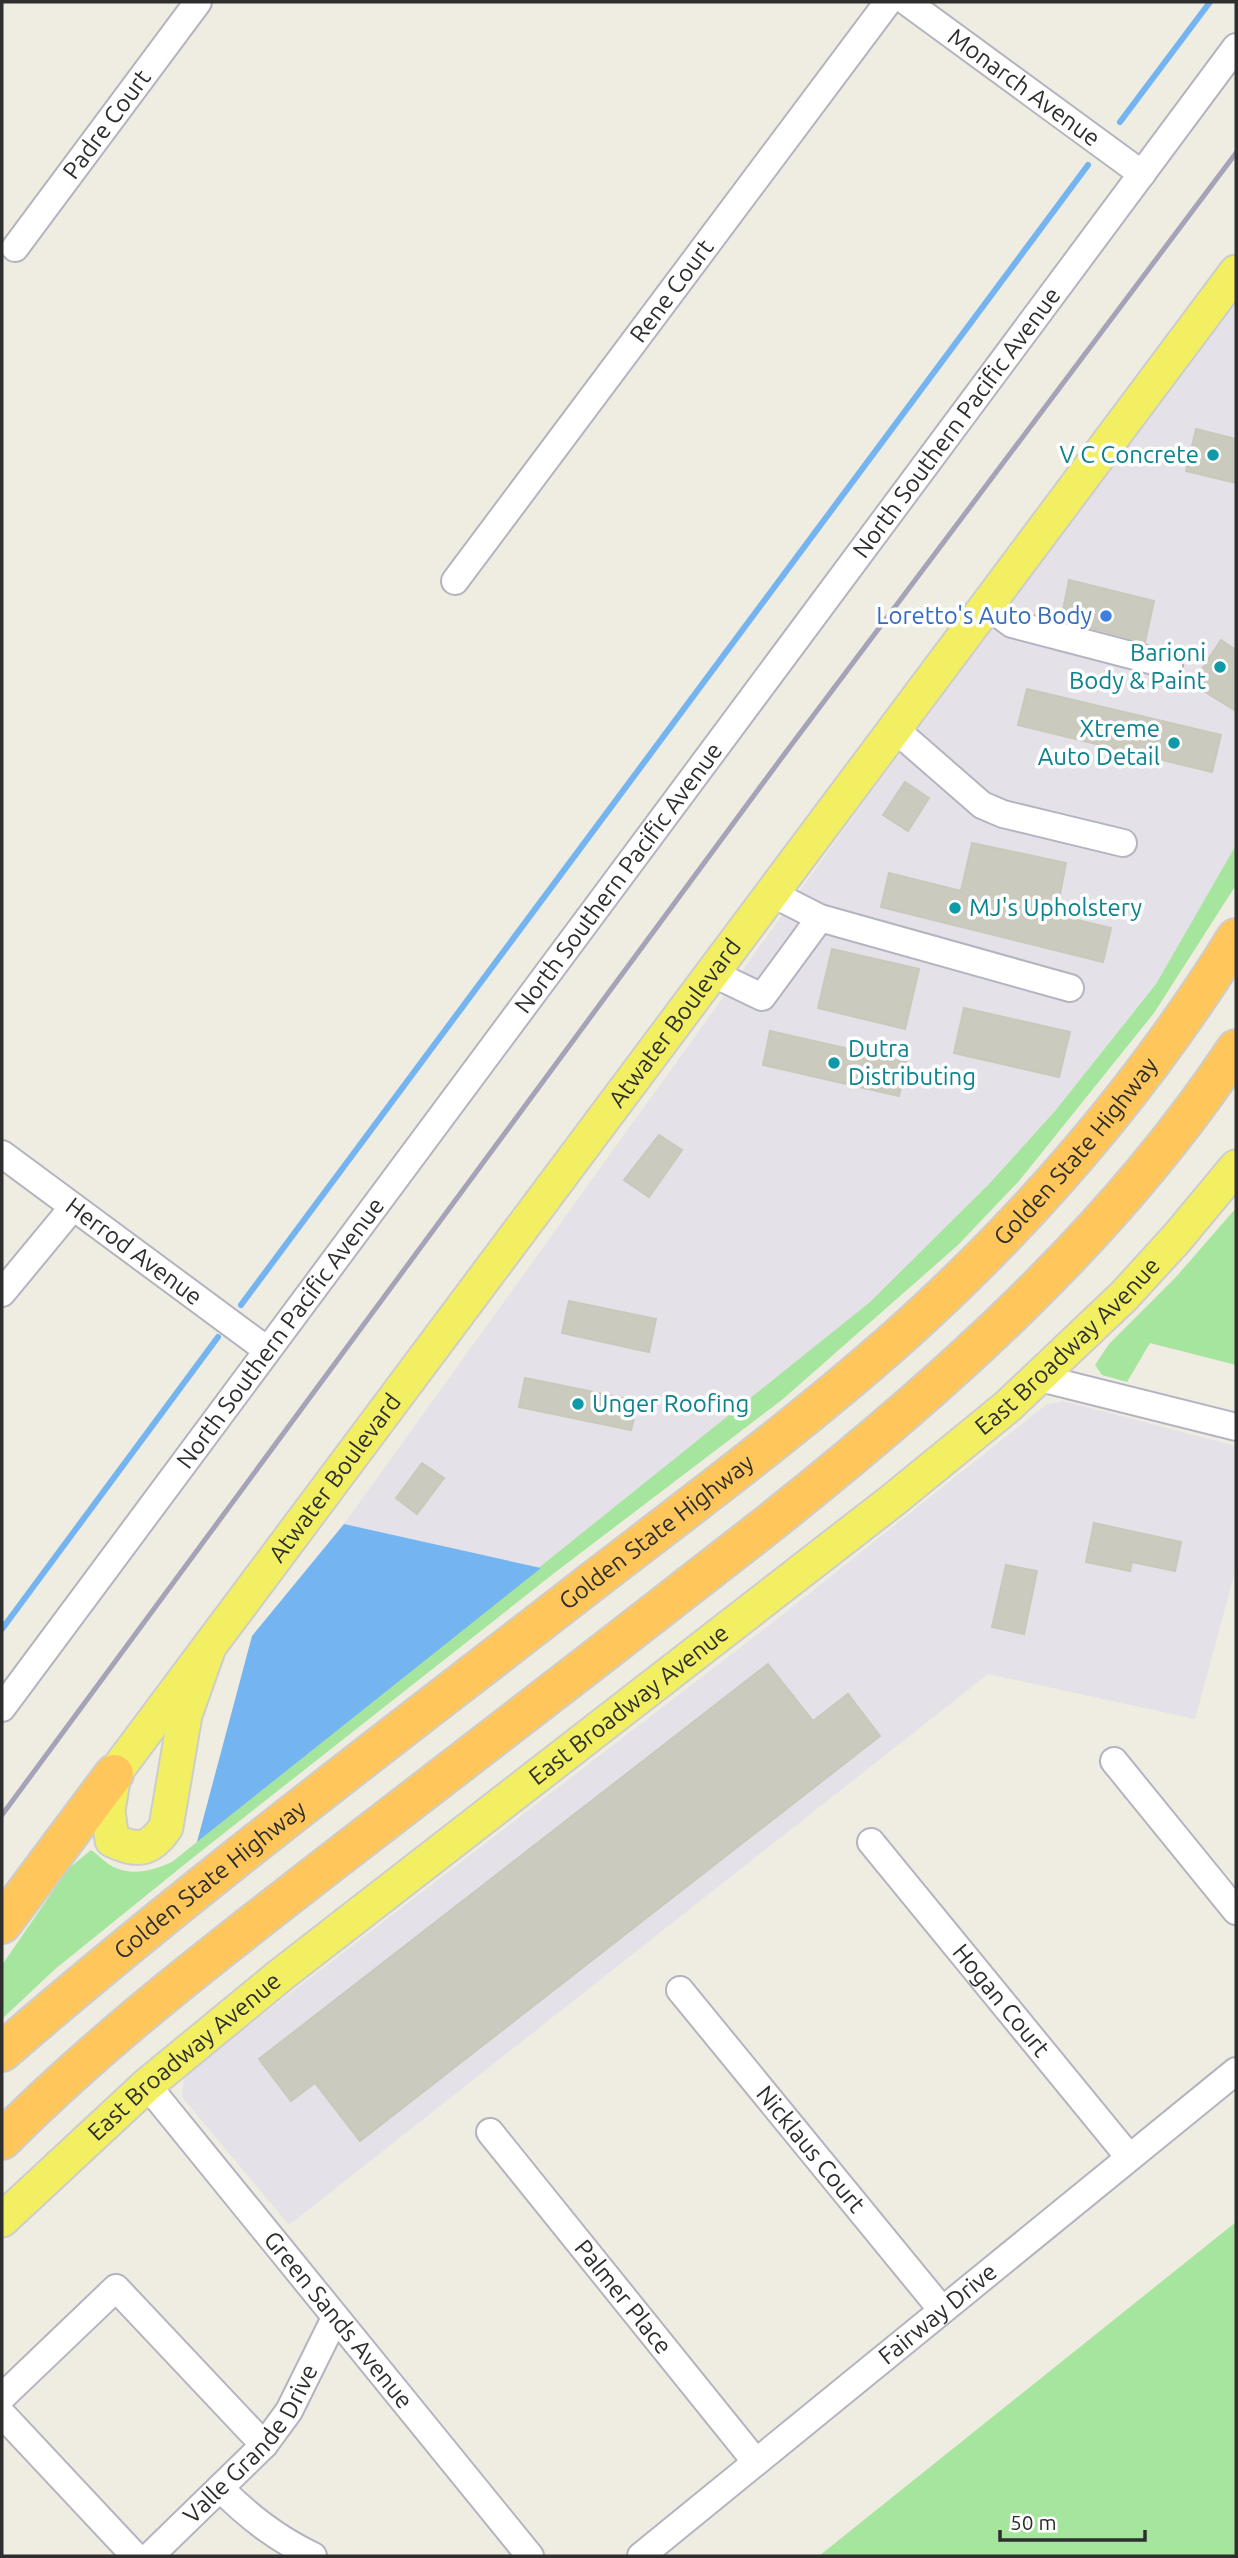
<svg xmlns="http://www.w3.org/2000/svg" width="1238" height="2558" viewBox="0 0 1238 2558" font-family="Ubuntu,sans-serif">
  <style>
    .industrial { fill: #e4e1e8 }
    .green { fill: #a6e59e }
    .water { fill: #74b4f0 }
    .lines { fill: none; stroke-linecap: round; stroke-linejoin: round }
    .stream { stroke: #74b4f0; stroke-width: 6 }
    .building { fill: #cbcabf; stroke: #cbc8ba; stroke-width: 2 }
    .minor-casing { stroke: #b4b4c1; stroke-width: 30 }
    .major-casing { stroke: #cdcdcd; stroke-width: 37 }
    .highway-casing { stroke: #cdcdcd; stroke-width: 42 }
    .minor { stroke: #fff; stroke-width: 26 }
    .major { stroke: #f2f062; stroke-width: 33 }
    .highway { stroke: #ffc65b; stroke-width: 38 }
    .rail { stroke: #a4a3b8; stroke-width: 5 }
    .culture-dot { fill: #0f9aa8; stroke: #fff; stroke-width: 2.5 }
    .shop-dot { fill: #3f7fe0; stroke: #fff; stroke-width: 2.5 }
    .labels { text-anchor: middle; stroke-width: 7; stroke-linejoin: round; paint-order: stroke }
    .street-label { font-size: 24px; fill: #2e2e2e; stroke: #fff }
    .culture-label { font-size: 24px; fill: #0d838f; stroke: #fff; text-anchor: end }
    .shop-label { font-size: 24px; fill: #366cbe; stroke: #fff; text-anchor: end }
  </style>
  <rect width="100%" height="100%" fill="#efece1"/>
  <g class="industrial">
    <path d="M1236 302V845L1156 984 1055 1111 989 1184 870 1302 541 1568 344 1524 858 810Z"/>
    <path d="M1063 1401 1236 1446V1568L1195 1719 988 1674 289 2225 182 2097 184 2075 776 1620 1047 1404Z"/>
  </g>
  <g class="green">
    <path d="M1236 845V885L1154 1013 1019 1181 958 1245 783 1399 553 1574 190 1860 54 1970 2 2019V1965L68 1869 91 1850C98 1854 103 1861 110 1865 130 1877 152 1871 172 1862L870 1302 989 1184 1055 1111 1156 984Z"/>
    <path d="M1236 1208V1365L1150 1343 1127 1382 1102 1375 1095 1365 1109 1344 1176 1277Z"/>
    <path d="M1236 2222V2556H819Z"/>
  </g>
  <path class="water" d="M344 1524 541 1568 197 1842 252 1636Z"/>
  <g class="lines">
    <g class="stream">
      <path d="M1120 122 1210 2"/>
      <path d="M241 1305 1088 165"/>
      <path d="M2 1629 218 1337"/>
    </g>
  </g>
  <g class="building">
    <path d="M1196 429 1236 439V483L1186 471Z"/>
    <path d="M1069 580 1154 601 1145 642 1061 620Z"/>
    <path d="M1221 640 1236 650V711L1192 684Z"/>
    <path d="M1027 689 1221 735 1212 772 1018 725Z"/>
    <path d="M905 782 929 798 908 831 883 815Z"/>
    <path d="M972 843 1066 863 1056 915 1111 928 1103 962 881 907 889 873 961 891Z"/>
    <path d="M832 949 919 969 905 1029 818 1008Z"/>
    <path d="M964 1008 1070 1032 1059 1077 954 1053Z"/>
    <path d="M770 1031 906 1062 899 1096 763 1065Z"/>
    <path d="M659 1135 682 1150 649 1197 624 1180Z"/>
    <path d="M569 1301 656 1319 649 1352 562 1333Z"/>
    <path d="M525 1378 638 1401 631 1430 519 1407Z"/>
    <path d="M422 1463 444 1478 417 1514 396 1498Z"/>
    <path d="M1094 1523 1181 1542 1175 1571 1132 1562 1130 1571 1086 1562Z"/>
    <path d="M1006 1565 1037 1571 1024 1634 992 1627Z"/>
    <path d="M768 1664 813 1721 848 1694 880 1736 360 2141 315 2083 291 2101 259 2059Z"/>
  </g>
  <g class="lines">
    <defs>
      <g id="minor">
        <path id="s1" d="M907 2 1142 174"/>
        <path id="s2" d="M15 248 198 2"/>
        <path id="s3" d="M455 581 888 2"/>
        <path d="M988 606 1012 624 1169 665"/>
        <path d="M896 730 982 805 1003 814 1123 843"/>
        <path d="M773 894 820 918 1070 988"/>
        <path d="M714 974 762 997 820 918"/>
        <path id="s4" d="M2 1154 267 1350"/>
        <path d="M2 1293 73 1207"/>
        <path d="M1040 1378 1236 1427"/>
        <path id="s5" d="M2 1708 1236 47"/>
        <path d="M1114 1761 1236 1911"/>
        <path id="s6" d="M871 1842 1129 2157"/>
        <path id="s7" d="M680 1990 942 2310"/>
        <path id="s8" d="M147 2085 530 2556"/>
        <path id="s9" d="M490 2132 756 2462"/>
        <path d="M2 2397 116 2288 264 2445"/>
        <path d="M2 2414 135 2556"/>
        <path d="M220 2488C249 2517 276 2538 313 2556"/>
        <path id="s10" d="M150 2556 264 2445 289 2411 335 2318"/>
        <path id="s11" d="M641 2556 1236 2071"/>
      </g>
      <g id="major">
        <path id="s12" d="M208 1650 185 1715 166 1827C150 1851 137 1852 112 1840L108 1811 114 1774 1236 272"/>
        <path id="s13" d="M2 2220 147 2085 282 1974 893 1500 1008 1406 1124 1296 1177 1238 1236 1167"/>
      </g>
      <g id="highway">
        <path d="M2 1924 114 1774"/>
        <path id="s14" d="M2 2052C192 1887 394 1736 593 1581 697 1501 803 1422 901 1335 1030 1219 1145 1085 1236 938"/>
        <path d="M2 2140C103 2038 219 1950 332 1862 477 1750 622 1639 766 1526 941 1387 1112 1236 1236 1049"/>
      </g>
    </defs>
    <use href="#minor" class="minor-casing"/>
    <use href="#major" class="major-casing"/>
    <use href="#highway" class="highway-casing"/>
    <use href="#minor" class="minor"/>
    <use href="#major" class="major"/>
    <use href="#highway" class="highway"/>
    <path class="rail" d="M2 1815 786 752 1236 153"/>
  </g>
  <g class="culture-dot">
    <circle cx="1213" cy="455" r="7"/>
    <circle cx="1220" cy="667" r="7"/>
    <circle cx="1174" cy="743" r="7"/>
    <circle cx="955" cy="908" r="7"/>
    <circle cx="834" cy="1063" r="7"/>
    <circle cx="578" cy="1404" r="7"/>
  </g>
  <circle class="shop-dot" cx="1106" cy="616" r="7"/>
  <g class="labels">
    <g class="street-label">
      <text dy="8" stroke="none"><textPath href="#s1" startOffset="145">Monarch Avenue</textPath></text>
      <text dy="8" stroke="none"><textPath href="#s2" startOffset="154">Padre Court</textPath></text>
      <text dy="8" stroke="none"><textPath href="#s3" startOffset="362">Rene Court</textPath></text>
      <text dy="8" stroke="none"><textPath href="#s5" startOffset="1601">North Southern Pacific Avenue</textPath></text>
      <text dy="8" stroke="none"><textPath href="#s5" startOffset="1034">North Southern Pacific Avenue</textPath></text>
      <text dy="8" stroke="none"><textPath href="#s12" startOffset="1250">Atwater Boulevard</textPath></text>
      <text dy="8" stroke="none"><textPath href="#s14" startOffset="1404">Golden State Highway</textPath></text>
      <text dy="8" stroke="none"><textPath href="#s4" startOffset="164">Herrod Avenue</textPath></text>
      <text dy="8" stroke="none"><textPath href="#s5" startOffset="467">North Southern Pacific Avenue</textPath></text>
      <text dy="8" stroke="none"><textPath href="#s13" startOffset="1379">East Broadway Avenue</textPath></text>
      <text dy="8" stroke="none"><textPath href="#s12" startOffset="682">Atwater Boulevard</textPath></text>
      <text dy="8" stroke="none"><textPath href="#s14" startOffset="836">Golden State Highway</textPath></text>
      <text dy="8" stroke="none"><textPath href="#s13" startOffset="812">East Broadway Avenue</textPath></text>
      <text dy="8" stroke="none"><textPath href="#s14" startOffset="270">Golden State Highway</textPath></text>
      <text dy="8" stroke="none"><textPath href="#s6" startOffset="205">Hogan Court</textPath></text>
      <text dy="8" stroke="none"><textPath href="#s13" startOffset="245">East Broadway Avenue</textPath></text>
      <text dy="8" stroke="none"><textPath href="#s7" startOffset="206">Nicklaus Court</textPath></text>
      <text dy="8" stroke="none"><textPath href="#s9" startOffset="212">Palmer Place</textPath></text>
      <text dy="8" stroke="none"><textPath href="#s11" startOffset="383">Fairway Drive</textPath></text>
      <text dy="8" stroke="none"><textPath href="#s8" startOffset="303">Green Sands Avenue</textPath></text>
      <text dy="8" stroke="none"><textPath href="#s10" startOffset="152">Valle Grande Drive</textPath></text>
    </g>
    <g class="culture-label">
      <text x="1199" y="463">V C Concrete</text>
      <text x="1206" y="661">Barioni<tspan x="1206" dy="28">Body &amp; Paint</tspan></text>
      <text x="1160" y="737">Xtreme<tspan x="1160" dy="28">Auto Detail</tspan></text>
      <text x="969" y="916" text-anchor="start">MJ's Upholstery</text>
      <text x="848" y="1057" text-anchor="start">Dutra<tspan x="848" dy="28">Distributing</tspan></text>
      <text x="592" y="1412" text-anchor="start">Unger Roofing</text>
    </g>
    <g class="shop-label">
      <text x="1092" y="624">Loretto's Auto Body</text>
    </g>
  </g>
  <rect width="1238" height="2558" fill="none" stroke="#2e2e2e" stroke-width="7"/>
  <path d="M1000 2530v10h145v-10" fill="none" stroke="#2e2e2e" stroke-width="3.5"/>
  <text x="1010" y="2530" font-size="21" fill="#2e2e2e" stroke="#ffffff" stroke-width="5" paint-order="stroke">50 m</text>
</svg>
